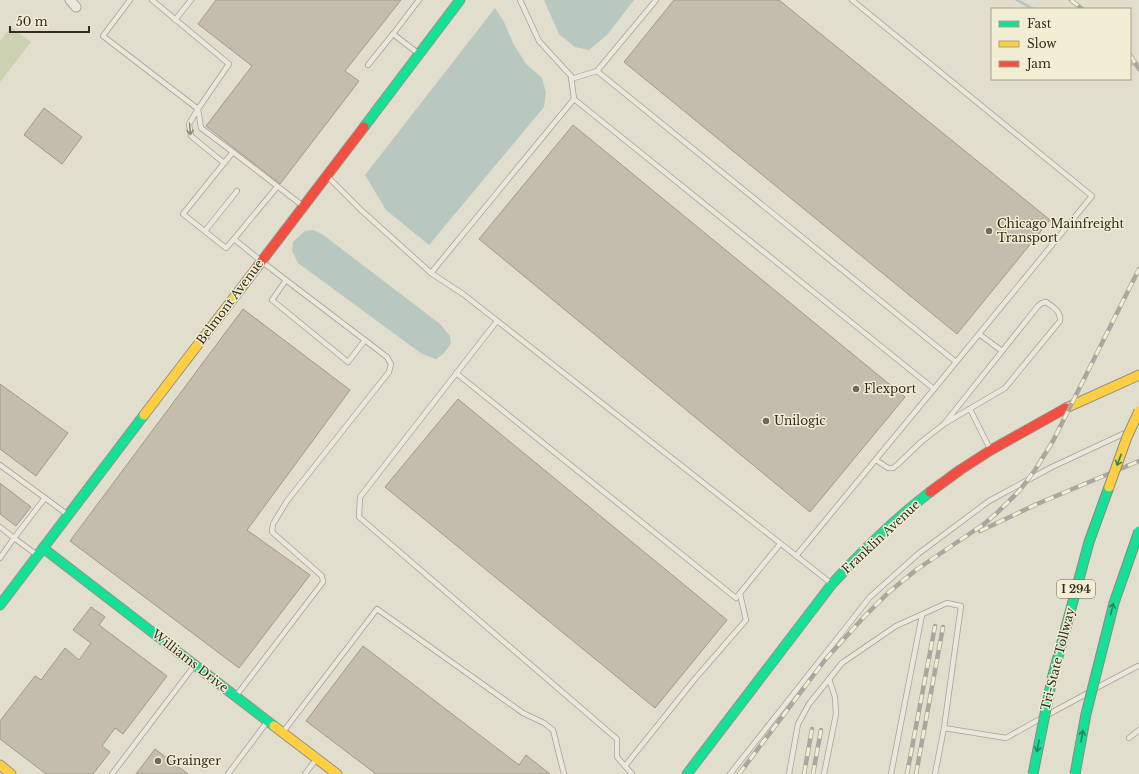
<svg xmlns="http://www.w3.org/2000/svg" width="1139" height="774" viewBox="0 0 1139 774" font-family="'Libre Baskerville',serif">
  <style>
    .green { fill: #cbd1b1 }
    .water { fill: #b8c7c0 }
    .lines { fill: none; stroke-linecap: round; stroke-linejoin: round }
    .stream { stroke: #b8c7c0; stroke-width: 3 }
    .building { fill: #c4bdae; stroke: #a09a8d }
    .lane-casing { stroke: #a6a396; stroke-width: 6 }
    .street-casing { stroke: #a6a396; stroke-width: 11 }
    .fast-casing { stroke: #969286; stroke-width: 11 }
    .slow-casing { stroke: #969286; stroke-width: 11 }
    .jam-casing { stroke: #969286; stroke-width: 11 }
    .lane { stroke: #eae8de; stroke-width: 4.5 }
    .street { stroke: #eae8de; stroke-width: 9 }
    .fast { stroke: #16e098; stroke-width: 9 }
    .slow { stroke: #ffcf43; stroke-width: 9 }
    .jam { stroke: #f24e42; stroke-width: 9 }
    .rail-casing { stroke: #a9a79e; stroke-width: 4.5 }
    .rail { stroke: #f1eed3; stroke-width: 3; stroke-dasharray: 9; stroke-linecap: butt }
    .fast-bridge-casing { stroke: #8c887d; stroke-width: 11; stroke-linecap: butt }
    .slow-bridge-casing { stroke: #8c887d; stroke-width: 11; stroke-linecap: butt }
    .fast-bridge { stroke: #16e098; stroke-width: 9 }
    .slow-bridge { stroke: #ffcf43; stroke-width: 9 }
    .oneway { stroke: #8f8a7e }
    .oneway2 { stroke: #25865c }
    .poi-dot { fill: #716a5c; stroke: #f1eed3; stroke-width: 1.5 }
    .labels { text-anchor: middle; stroke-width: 3; stroke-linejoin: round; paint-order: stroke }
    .shield { fill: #f1eed3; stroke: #6d6655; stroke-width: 1 }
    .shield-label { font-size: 11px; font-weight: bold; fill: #342c1f }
    .poi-label { font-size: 12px; fill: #342c1f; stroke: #f1eed3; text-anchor: start }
    .street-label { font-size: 12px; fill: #342c1f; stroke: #f1eed3 }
  </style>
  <rect width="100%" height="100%" fill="#e1decd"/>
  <path class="green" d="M11 27 31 42 0 82V41Z"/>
  <g class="water">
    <path d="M544 0H634L607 35 589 50 575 47 559 34Z"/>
    <path d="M495 8 504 22 513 43 526 64 542 78 546 93 544 107 429 245 386 210 365 175Z"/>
    <path d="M313 230 322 234 440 324 450 336 451 344 443 354 436 359 422 354 298 263 292 251 293 242 305 231Z"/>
  </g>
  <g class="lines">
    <g class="stream">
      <path d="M1017 0 1033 9"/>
      <path d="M1130 64H1139"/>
    </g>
  </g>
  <g class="building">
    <path d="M216 0H401L345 71 359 81 280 184 206 126 252 66 198 24Z"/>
    <path d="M674 0H779L1050 220 957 334 624 62Z"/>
    <path d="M44 108 82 137 62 164 24 135Z"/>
    <path d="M573 125 905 397 810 512 479 239Z"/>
    <path d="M243 309 350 390 247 530 310 575 239 668 70 541Z"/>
    <path d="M0 384 68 433 36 476 0 449Z"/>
    <path d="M458 399 727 620 655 708 385 487Z"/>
    <path d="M0 483 31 507 16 526 0 514Z"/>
    <path d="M91 607 105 617 99 625 167 676 123 734 115 728 102 746 110 752 93 774H46L0 739V721L35 676 41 680 65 648 79 660 91 643 73 630Z"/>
    <path d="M363 646 519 765 526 755 550 774H376L306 721Z"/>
    <path d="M155 749 188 774H136Z"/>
  </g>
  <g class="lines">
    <defs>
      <g id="lane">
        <path d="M130 0 103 36 198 109 229 64 152 0"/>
        <path d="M419 0 393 34 419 54"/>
        <path d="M520 0 539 41 571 76 574 99"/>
        <path d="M852 0 1092 196 934 389"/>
        <path d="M175 20 191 0"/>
        <path d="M368 65 393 34"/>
        <path d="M597 71 956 362"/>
        <path d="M571 79 597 71 656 0"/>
        <path d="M224 163 191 136 189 124 198 109 201 128 233 152"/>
        <path d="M328 177 361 210 431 273 463 294 832 584"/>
        <path d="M205 231 237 191"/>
        <path d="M234 239 277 187"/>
        <path d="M431 273 574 99 934 389 796 556"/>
        <path d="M286 280 272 300 348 362 365 340"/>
        <path d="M497 321 360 497 359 517 617 739V757L632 774"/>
        <path d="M979 334 1002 351"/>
        <path d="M456 373 736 598 780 544"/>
        <path d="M970 409 990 449"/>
        <path d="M876 460 888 468H893L898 464 921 442 944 424 1038 306 1042 303 1046 302C1053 307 1061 311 1060 321L1005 388 944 424"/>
        <path d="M0 465 45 498 14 538 0 527"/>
        <path d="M45 498 68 515"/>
        <path d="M0 558 14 538 37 555"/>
        <path d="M1096 688 1138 666"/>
        <path d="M236 696 323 582 322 576 272 532 273 524 287 501 389 372 391 364 387 357 261 261 234 239 226 248 183 214 233 152 303 206"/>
        <path d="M1049 714 1088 693"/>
        <path d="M944 728 1006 738 1040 719"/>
        <path d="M283 732 377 609 523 713 544 723 553 730 564 774"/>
        <path d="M1129 738 1139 730"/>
        <path d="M625 766 694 680 746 620 740 594"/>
        <path d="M112 774 194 666"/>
        <path d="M228 774 267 722"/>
        <path d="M305 774 317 758"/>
        <path d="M730 774 870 597 918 554 989 501 1052 467 1125 433"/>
        <path d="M789 774 798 724 809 704 842 663 896 626 947 603 961 606 944 728 935 774"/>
        <path d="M824 774 836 714 835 697 829 679"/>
        <path d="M891 774 922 615"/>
      </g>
      <path id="street" d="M70 0 76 7"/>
      <g id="fast">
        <path d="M364 127 460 0"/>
        <path d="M43 548 274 726"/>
        <path d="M0 605 144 415"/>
        <path d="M687 774 832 584C862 551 895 519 930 492"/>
      </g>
      <g id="slow">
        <path d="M1066 408 1139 375"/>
        <path d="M144 415 258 266"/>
        <path d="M274 726 337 774"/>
        <path d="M0 765 11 774"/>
      </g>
      <g id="jam">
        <path d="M258 266 364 127"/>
        <path d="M930 492 960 470 991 450 1066 408"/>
      </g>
    </defs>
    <use href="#lane" class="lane-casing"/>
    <use href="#street" class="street-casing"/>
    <use href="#fast" class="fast-casing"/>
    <use href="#slow" class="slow-casing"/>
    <use href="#jam" class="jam-casing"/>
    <use href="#lane" class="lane"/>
    <use href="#street" class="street"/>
    <use href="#fast" class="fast"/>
    <use href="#slow" class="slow"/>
    <use href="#jam" class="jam"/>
    <defs>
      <g id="rail">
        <path d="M1071 0 1082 9"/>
        <path d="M1130 55 1139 69"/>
        <path d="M980 531 1037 504 1139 461"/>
        <path d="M739 774 825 660 863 618 889 592 916 570 984 524 998 512 1020 490 1035 470 1053 441 1139 269"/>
        <path d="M804 774 812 729"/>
        <path d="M813 774 821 730"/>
        <path d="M907 774 935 626"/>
        <path d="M916 774 943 627"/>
      </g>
    </defs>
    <use href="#rail" class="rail-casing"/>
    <use href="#rail" class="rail"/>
    <defs>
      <g id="fast-bridge">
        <path d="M1033 774 1052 679 1089 542 1109 487"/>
        <path d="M1075 774 1086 714 1114 603 1139 531"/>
      </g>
      <path id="slow-bridge" d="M1109 487 1127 437 1139 411"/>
    </defs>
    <use href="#fast-bridge" class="fast-bridge-casing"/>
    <use href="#slow-bridge" class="slow-bridge-casing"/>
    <use href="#fast-bridge" class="fast-bridge"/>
    <use href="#slow-bridge" class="slow-bridge"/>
  </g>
  <defs><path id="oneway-shaft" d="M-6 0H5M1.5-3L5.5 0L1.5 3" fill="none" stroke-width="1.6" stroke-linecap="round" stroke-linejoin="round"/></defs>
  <use class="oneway" href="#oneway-shaft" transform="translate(190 129) rotate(86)"/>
  <g class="oneway2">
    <use href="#oneway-shaft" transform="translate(1119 460) rotate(110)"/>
    <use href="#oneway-shaft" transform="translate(1112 609) rotate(-76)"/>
    <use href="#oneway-shaft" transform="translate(1082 736) rotate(-80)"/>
    <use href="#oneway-shaft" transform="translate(1038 746) rotate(101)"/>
  </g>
  <g class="poi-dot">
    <circle cx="989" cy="231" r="4"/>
    <circle cx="856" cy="389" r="4"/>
    <circle cx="766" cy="421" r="4"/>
    <circle cx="158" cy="761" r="4"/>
  </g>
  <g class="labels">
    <rect class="shield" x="1057" y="580" width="38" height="18" rx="3"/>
    <g class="shield-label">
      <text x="1076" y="593">I 294</text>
    </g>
    <g class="poi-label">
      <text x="997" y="228">Chicago Mainfreight<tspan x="997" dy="14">Transport</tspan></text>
      <text x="864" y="393">Flexport</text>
      <text x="774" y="425">Unilogic</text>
      <text x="166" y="765">Grainger</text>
    </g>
    <g class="street-label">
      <text transform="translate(230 302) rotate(-53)" y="4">Belmont Avenue</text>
      <text transform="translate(881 537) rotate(-43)" y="4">Franklin Avenue</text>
      <text transform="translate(1058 659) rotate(-76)" y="4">Tri-State Tollway</text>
      <text transform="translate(190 661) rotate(38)" y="4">Williams Drive</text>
    </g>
  </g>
  <rect x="991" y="8" width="140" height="72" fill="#f1eed3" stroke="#a5a08b"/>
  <rect x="999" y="21" width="20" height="6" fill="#16e098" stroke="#a5a08b"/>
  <text x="1027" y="28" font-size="12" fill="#342c1f">Fast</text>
  <rect x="999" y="41" width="20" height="6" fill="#ffcf43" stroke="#a5a08b"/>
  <text x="1027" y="48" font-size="12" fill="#342c1f">Slow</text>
  <rect x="999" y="61" width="20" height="6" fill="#f24e42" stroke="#a5a08b"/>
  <text x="1027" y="68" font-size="12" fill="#342c1f">Jam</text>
  <path d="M10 26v6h79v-6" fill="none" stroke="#342c1f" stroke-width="2"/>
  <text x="16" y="26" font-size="12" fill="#342c1f" stroke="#f1eed3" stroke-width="3" paint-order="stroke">50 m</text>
</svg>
